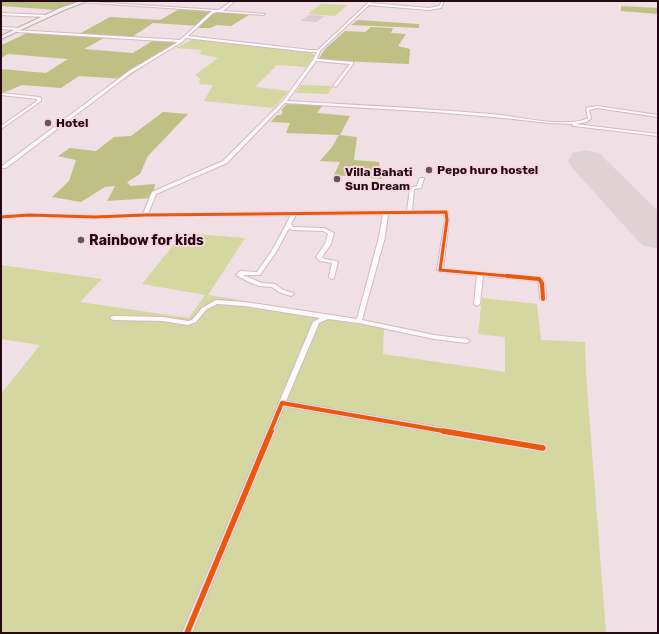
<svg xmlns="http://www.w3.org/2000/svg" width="659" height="634" viewBox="0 0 659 634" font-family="Rubik,sans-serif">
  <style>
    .green { fill: #d4d79f }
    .forest { fill: #bec183 }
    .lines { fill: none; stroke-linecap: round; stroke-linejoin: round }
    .runway { fill: #ded2d5; fill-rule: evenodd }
    .building { fill: #ddc8d4 }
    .minor-casing { stroke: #d1bac1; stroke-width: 2 }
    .primary-casing { stroke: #beadaa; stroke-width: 2 }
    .minor { fill: #fdfafb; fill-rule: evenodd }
    .primary { fill: #f4edeb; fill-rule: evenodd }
    .cycleway-far2-casing { stroke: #f8d7e1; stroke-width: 5 }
    .cycleway-far1-casing { stroke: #f8d7e1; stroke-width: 6 }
    .cycleway-casing { stroke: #f8d7e1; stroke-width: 8 }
    .cycleway-far2 { stroke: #e8590c; stroke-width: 3 }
    .cycleway-far1 { stroke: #e8590c; stroke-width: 4 }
    .cycleway { stroke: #e8590c; stroke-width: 5.5 }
    .poi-dot { fill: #6b535c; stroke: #f8d7e1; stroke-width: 1.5 }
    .labels { text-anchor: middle; stroke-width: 4; stroke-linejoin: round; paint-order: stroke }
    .far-poi-label { font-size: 12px; font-weight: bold; fill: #240813; stroke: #f8d7e1; text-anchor: start }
    .poi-label { font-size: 14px; font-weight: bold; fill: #240813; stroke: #f8d7e1; text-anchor: start }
  </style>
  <rect width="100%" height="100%" fill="#f0dfe4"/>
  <g class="green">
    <path d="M321 4 347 5 335 16 308 14Z"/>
    <path d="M193 39 307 52 315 55 306 67 277 65 255 87 289 91 273 108 204 101 213 85 199 84 200 78 195 75 218 58 199 54 202 50 176 48Z"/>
    <path d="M301 85 333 86 328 94 295 93Z"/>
    <path d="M183 233 245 238 208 295 313 312 317 318 384 328 383 354 505 372V337L478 334 482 298 537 304 541 340 585 342 586 374 606 633H1V394L40 345 1 339V265L102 279 80 302 189 318 205 295 142 284Z"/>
  </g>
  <g class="forest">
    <path d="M1 1H79L57 10 1 6Z"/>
    <path d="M621 6 658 8V14L621 11Z"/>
    <path d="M181 8 252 13 231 26 217 25 210 28H199V26L153 23 132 37 79 34 110 17 160 20Z"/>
    <path d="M358 20 419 24V28L351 25Z"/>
    <path d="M371 27 393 28 391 33 406 34 398 46 410 49 409 64 318 60 325 49 345 31 365 32Z"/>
    <path d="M29 32 106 37 84 49 133 53 154 40 177 42 125 79 79 76 61 88 22 85 1 94V69L46 73 68 59 8 54 1 58V44H4Z"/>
    <path d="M287 104 323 105 317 113 350 116 340 135 357 137 354 160 379 162 382 179 334 175 340 162 320 161 332 147 339 135 286 133 290 123 271 122 277 115H281L283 112 281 110Z"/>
    <path d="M163 112 188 114 148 156 140 174 127 182 130 186 155 184 152 198 107 201 115 186 105 187 81 202 52 197 69 181 76 160 58 156 70 148 96 151 114 137 131 136Z"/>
  </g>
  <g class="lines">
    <path class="runway" d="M586 150 599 153 658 211V249L642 245 573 169 568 161 573 153Z"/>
  </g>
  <path class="building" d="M309 15 325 16 317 22 301 21Z"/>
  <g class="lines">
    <defs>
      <g id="minor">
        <path d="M64 1H76L217 10C224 9 228 1 235 1L223 11 265 14 264 15 217 12 213 13 188 36 310 50H318L370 1H372L370 3 429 8 439 6 442 1H444L441 8 429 10 369 5 320 51 317 59 353 62V64L336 87 333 86 350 64 316 61 287 101C336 104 385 106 435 110 457 111 479 113 501 115 523 118 570 128 588 118L586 108 597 106 658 115V117L597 108 589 110 591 119 586 122 575 124 658 134V136L574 126 572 125 573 124 549 123 494 117 434 112 285 103 227 163 156 194 148 214 407 211 410 188 417 186 420 178H424V179L421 188 414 189 412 211H446L448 212 449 220 443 269 541 278 545 283 546 299 543 301 540 299 539 283 537 281 483 276 480 304 477 306 475 305 474 304 477 275 440 272 437 270 445 220 444 213 388 214 385 237 362 320 434 335 467 339 470 341 467 343 434 339 359 323 328 319 319 323 286 401 543 445 546 446 547 448 546 450 543 451 284 406 192 633H182L313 322 320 318 245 306 217 304 206 310 196 322 188 325 163 321 113 320 110 318 113 316 163 317 188 321 192 320 202 308 216 300 245 302 357 319 379 237 383 214 296 215 291 224 293 227 324 228 334 233 331 244 322 257C326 261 333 259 338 262L334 278 332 279 329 277 332 263 320 261 316 257 325 244 328 234 323 231 292 230 289 228 276 252 260 275H243L262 283 275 284 283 290 293 293 294 294 291 296 279 292 272 287 259 286 249 282 236 275 239 272 241 271 257 272 271 252 286 225V224L291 215 145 216 95 218 29 216 1 218V216L29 214 95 216 143 214 152 192 223 161 283 101 313 60 317 52H310L186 38 182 42 131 73 6 168H2V166L129 71 178 42 16 32 15 30 180 40 212 11Z"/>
        <path d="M1 13 46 15 47 16 46 17 1 15Z"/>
        <path d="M1 27 20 28 21 29 20 30 1 29Z"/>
        <path d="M1 93 39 97 41 98V101L1 129V126L37 101V99L1 95Z"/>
      </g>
      <path id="primary" d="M81 1H87L64 10 1 39V36L60 8Z"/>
    </defs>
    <use href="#minor" class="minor-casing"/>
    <use href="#primary" class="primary-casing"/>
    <use href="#minor" class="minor"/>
    <use href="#primary" class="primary"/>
    <defs>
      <path id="cycleway-far2" d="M1 217 29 215 95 217 145 215 446 212 447 220 440 270 518 277"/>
      <g id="cycleway-far1">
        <path d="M507 276 539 279 542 283 543 299"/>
        <path d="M270 432 282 403 449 432"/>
      </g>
      <g id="cycleway">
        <path d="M443 431 543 448"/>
        <path d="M187 633 271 431"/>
      </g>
    </defs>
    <use href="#cycleway-far2" class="cycleway-far2-casing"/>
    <use href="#cycleway-far1" class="cycleway-far1-casing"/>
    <use href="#cycleway" class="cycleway-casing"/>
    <use href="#cycleway-far2" class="cycleway-far2"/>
    <use href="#cycleway-far1" class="cycleway-far1"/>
    <use href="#cycleway" class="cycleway"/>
  </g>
  <g class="poi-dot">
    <circle cx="48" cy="123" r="4"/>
    <circle cx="429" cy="170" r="4"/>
    <circle cx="337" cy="179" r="4"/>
    <circle cx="81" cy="240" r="4"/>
  </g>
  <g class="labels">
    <g class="far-poi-label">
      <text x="56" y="127">Hotel</text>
      <text x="437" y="174">Pepo huro hostel</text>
      <text x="345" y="176">Villa Bahati<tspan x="345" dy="14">Sun Dream</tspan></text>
    </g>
    <g class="poi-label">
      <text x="89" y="245">Rainbow for kids</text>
    </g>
  </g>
  <rect width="659" height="634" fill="none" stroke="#240813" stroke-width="4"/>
</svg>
